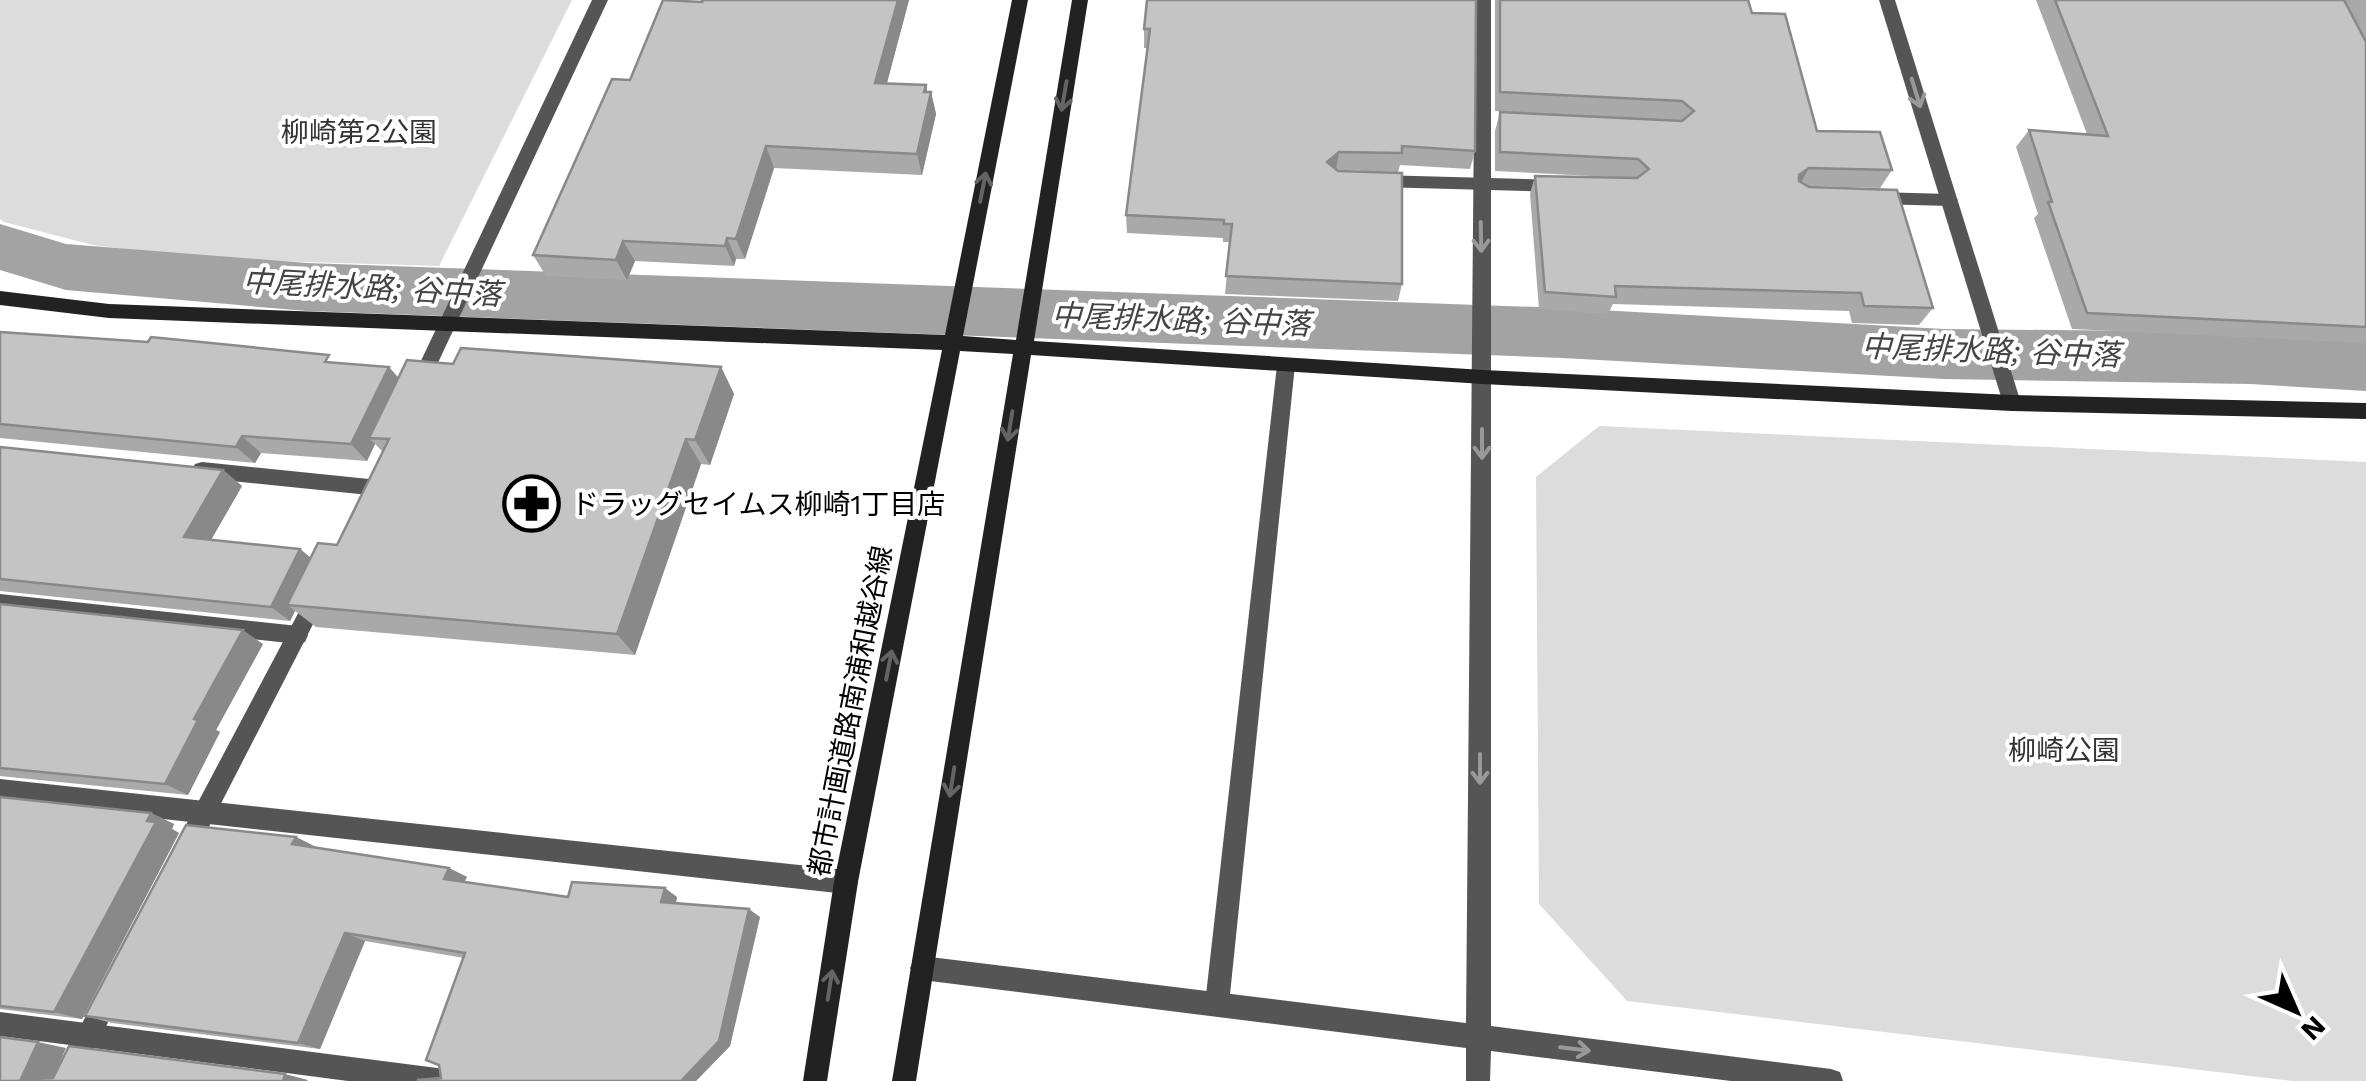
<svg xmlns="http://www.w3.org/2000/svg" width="2366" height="1081" viewBox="0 0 2366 1081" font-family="'Work Sans','Noto Sans JP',sans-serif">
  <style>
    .green { fill: #dcdcdc }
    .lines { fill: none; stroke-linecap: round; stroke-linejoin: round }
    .canal { fill: #a3a3a3; fill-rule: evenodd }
    .lane { fill: #555; fill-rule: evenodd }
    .street { fill: #555; fill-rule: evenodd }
    .secondary { fill: #222; fill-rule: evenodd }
    .wall { fill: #a9a9a9 }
    .shaded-wall { fill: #898989 }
    .building { fill: #c4c4c4; stroke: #898989; stroke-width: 2.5 }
    .oneway { stroke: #999 }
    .oneway2 { stroke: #646464 }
    .labels { text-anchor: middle; stroke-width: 8; stroke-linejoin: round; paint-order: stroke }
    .park-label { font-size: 28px; fill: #333; stroke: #fff }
    .poi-label { font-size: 28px; fill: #000; stroke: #fff; text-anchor: start }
    .street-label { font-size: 28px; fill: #000; stroke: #fff }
    .water-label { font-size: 30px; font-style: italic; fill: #444; stroke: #fff }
  </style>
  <rect width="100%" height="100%" fill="#fff"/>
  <g class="green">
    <path d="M0 0H572L439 266 208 259 93 245 4 222 0 219Z"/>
    <path d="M1599 426 2366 462V1081H2293L1627 1001 1539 904 1536 477Z"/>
  </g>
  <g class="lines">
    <path class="canal" d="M0 224 66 244 307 263 1563 308 1944 329 2250 332 2366 339V391L2250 384 1944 379 1563 358 307 311 66 290 0 270Z"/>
    <g class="lane">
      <path d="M1378 175 1559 180 1567 186 1559 192 1378 187 1370 181Z"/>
      <path d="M1876 192 1950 194 1958 200 1950 206 1876 204 1868 198Z"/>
      <path d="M1286 358 1295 365 1229 1004 1226 1013 1217 1016 1208 1013 1205 1004 1277 365Z"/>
      <path d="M202 462 369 479 376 481 379 487 376 493 369 495 202 478 195 476 192 470 195 464Z"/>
      <path d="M0 594 298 626 305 628 308 635 305 642 298 644 0 612Z"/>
      <path d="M0 779 846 870 854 874 858 882 854 890 846 894 0 801Z"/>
      <path d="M0 1012 445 1069 454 1072 457 1081H348L0 1036Z"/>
    </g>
    <g class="street">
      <path d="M592 0H608L428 384 426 389H412L410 384Z"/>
      <path d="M1475 0H1491V1026L1831 1069 1840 1072 1843 1081H1731L1491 1051 1490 1081H1466V1048L922 980 914 976 910 968 914 960 922 956 1466 1023Z"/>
      <path d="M1879 0H1895L2021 403 2012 411 2003 403Z"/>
      <path d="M318 586 325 589 328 595 194 856 186 859 178 856 175 848 178 840 311 589Z"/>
      <path d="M108 987 117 990 120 999 78 1081H53L99 990Z"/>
    </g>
    <path class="secondary" d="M1012 0H1028L963 336 1016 340 1072 0H1088L1034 341 1483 370 2012 395 2366 403V419L2012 411 1483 384 1031 355 916 1081H892L1013 354 960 351 858 882 827 1081H803L834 882 942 350 109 318 0 305V291L109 304 945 335Z"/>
  </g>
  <g class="wall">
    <path d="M909 0 887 83 926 85 927 92H931L936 114 922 175 774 168 745 259H736L734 266 635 261 627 280 546 276 533 255 630 80 702 2Z"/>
    <path d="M1147 0 1475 151 1470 169 1400 165 1398 172 1337 170 1402 284 1398 301 1225 294 1230 242H1223V238L1127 233 1126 215 1148 48H1144V29Z"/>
    <path d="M1495 0H1748L1752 13 1817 131 1892 170 1880 188 1808 186 1933 308 1919 325 1852 323 1849 311 1613 304 1608 314 1539 309 1530 194 1535 176 1631 178 1495 171V131L1500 112 1675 121 1495 111Z"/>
    <path d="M2036 0H2366V343L2072 329 2034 218 2038 214 2016 147 2029 130 2087 134Z"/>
    <path d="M0 332 336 363 398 378 453 364 721 367 734 394 710 465 701 464 635 655 316 627 295 611 290 621 0 591V447L223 470 242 486 211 540 300 549 311 558 337 545 383 452 375 444 367 461 261 453 255 463 0 438Z"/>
    <path d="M0 604 263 644 216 730 220 732 188 795 0 776Z"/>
    <path d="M0 797 151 813 174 824 172 829 179 833 82 1019 0 1009Z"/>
    <path d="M296 837 316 847 449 868 467 877 464 882 568 897H677L676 903 760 917 730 1046 696 1081H418L441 1078 464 958 365 941 320 1049 112 1023 85 1016Z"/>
  </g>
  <g class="shaded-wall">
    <path d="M898 0H909L881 105 875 83Z"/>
    <path d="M926 85 929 102 931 92 936 114 922 175 917 154 924 92Z"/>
    <path d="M766 146 774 168 745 259 736 239Z"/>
    <path d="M1339 152 1336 170 1327 162Z"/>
    <path d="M1809 168 1799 186V175Z"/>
    <path d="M727 238 736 259 734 266 725 246Z"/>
    <path d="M623 241 635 261 627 280 616 260Z"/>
    <path d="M389 367 404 384 369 438 375 444 367 461 351 444Z"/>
    <path d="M721 367 734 394 710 465 695 440Z"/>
    <path d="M242 436 261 453 255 463 236 447Z"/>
    <path d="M686 439 701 464 635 655 617 634Z"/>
    <path d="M223 470 242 486 204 552 184 537Z"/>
    <path d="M300 549 318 564 287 605 295 611 290 621 271 607Z"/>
    <path d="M243 630 263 644 216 730 220 732 188 795 165 784 194 719Z"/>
    <path d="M151 813 174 824 172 829 179 833 82 1019 54 1012Z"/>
    <path d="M296 837 316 847 292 844Z"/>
    <path d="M449 868 467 877 461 888 444 879Z"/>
    <path d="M665 888 677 897 674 911 661 902Z"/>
    <path d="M749 909 760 917 730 1046 696 1081H681Z"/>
    <path d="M345 933 365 941 320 1049 298 1043Z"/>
    <path d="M38 1042 66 1048 52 1081 21 1079Z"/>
    <path d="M285 1074 308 1080 307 1081H283Z"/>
  </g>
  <g class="building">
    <path d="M663 0 702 2V0H898L875 83 926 85 924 92H931L917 154 766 146 736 239 727 238 725 246 623 241 616 260 533 255 612 79 630 80Z"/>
    <path d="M1147 0H1476L1475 151 1402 146V153L1339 152 1327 162 1338 171 1402 173V284L1226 276 1232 224H1224V220L1126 215 1150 29H1144Z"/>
    <path d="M1500 0H1748L1752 13 1785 14 1817 131 1880 132 1892 170 1809 168 1799 175V181L1809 187 1897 190 1933 308 1864 306 1861 293 1615 286 1616 297 1545 292 1535 176 1637 178 1649 169 1638 159 1500 152V112L1682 121 1694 111 1682 101 1500 92Z"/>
    <path d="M2055 0H2344L2366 42V327L2087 313 2048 202H2052L2029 130 2108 136Z"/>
    <path d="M0 332 148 342 151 337 329 355 325 362 389 367 351 444 242 436 236 447 0 424Z"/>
    <path d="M461 348 721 367 695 440 686 439 617 634 287 605 318 543 337 545 389 439 369 438 407 360 453 364Z"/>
    <path d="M0 447 223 470 184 537 300 549 271 607 0 579Z"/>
    <path d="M0 604 243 630 194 719 198 720 165 784 0 768Z"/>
    <path d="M0 797 151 813 147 821 156 822 54 1012 0 1006Z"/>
    <path d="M186 825 296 837 292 844 449 868 444 879 568 897 572 882 665 888 661 902 749 909 719 1041 681 1081H418V1080L441 1078 439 1065 426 1060 465 953 345 933 298 1043 85 1016Z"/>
    <path d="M0 1037 38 1042 21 1079 53 1078 69 1046 285 1074 283 1081H0Z"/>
  </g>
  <defs><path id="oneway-shaft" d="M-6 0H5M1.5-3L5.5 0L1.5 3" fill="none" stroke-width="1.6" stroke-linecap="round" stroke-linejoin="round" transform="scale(2.5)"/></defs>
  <g class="oneway">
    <use href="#oneway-shaft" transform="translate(1916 93) rotate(73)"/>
    <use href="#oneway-shaft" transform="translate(1481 237) rotate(89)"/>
    <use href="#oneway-shaft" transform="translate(1482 444) rotate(90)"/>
    <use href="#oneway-shaft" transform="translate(1480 769) rotate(90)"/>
    <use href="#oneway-shaft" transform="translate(1575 1049) rotate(7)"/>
  </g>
  <g class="oneway2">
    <use href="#oneway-shaft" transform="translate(1064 96) rotate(100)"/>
    <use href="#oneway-shaft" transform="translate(983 187) rotate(-79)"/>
    <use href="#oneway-shaft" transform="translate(1010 426) rotate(99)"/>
    <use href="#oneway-shaft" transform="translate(889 665) rotate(-79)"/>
    <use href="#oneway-shaft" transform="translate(952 782) rotate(99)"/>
    <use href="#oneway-shaft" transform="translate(830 985) rotate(-81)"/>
  </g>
  <defs>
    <symbol id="pharmacy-ring" viewBox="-11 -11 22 22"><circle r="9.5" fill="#fff" stroke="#000" stroke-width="1.5"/><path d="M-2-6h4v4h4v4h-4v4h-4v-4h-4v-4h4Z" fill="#000"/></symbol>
  </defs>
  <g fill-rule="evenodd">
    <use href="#pharmacy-ring" x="500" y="472" width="63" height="63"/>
  </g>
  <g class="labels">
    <g class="park-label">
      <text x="359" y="142">柳崎第2公園</text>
      <text x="2064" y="760">柳崎公園</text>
    </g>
    <g class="poi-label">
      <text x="571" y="514">ドラッグセイムス柳崎1丁目店</text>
    </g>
    <g class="street-label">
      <text transform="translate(850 711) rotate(-79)" y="10">都市計画道路南浦和越谷線</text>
    </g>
    <g class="water-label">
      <text transform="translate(372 288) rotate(3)" y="10">中尾排水路; 谷中落</text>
      <text transform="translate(1181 320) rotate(2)" y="10">中尾排水路; 谷中落</text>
      <text transform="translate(1991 351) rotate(2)" y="10">中尾排水路; 谷中落</text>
    </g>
  </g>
  <g transform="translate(2296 1011) rotate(135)" stroke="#ffffff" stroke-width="8" paint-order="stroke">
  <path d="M0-8L18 38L0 25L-18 38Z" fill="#000000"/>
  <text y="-15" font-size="28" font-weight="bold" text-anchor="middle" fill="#000000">N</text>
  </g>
</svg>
